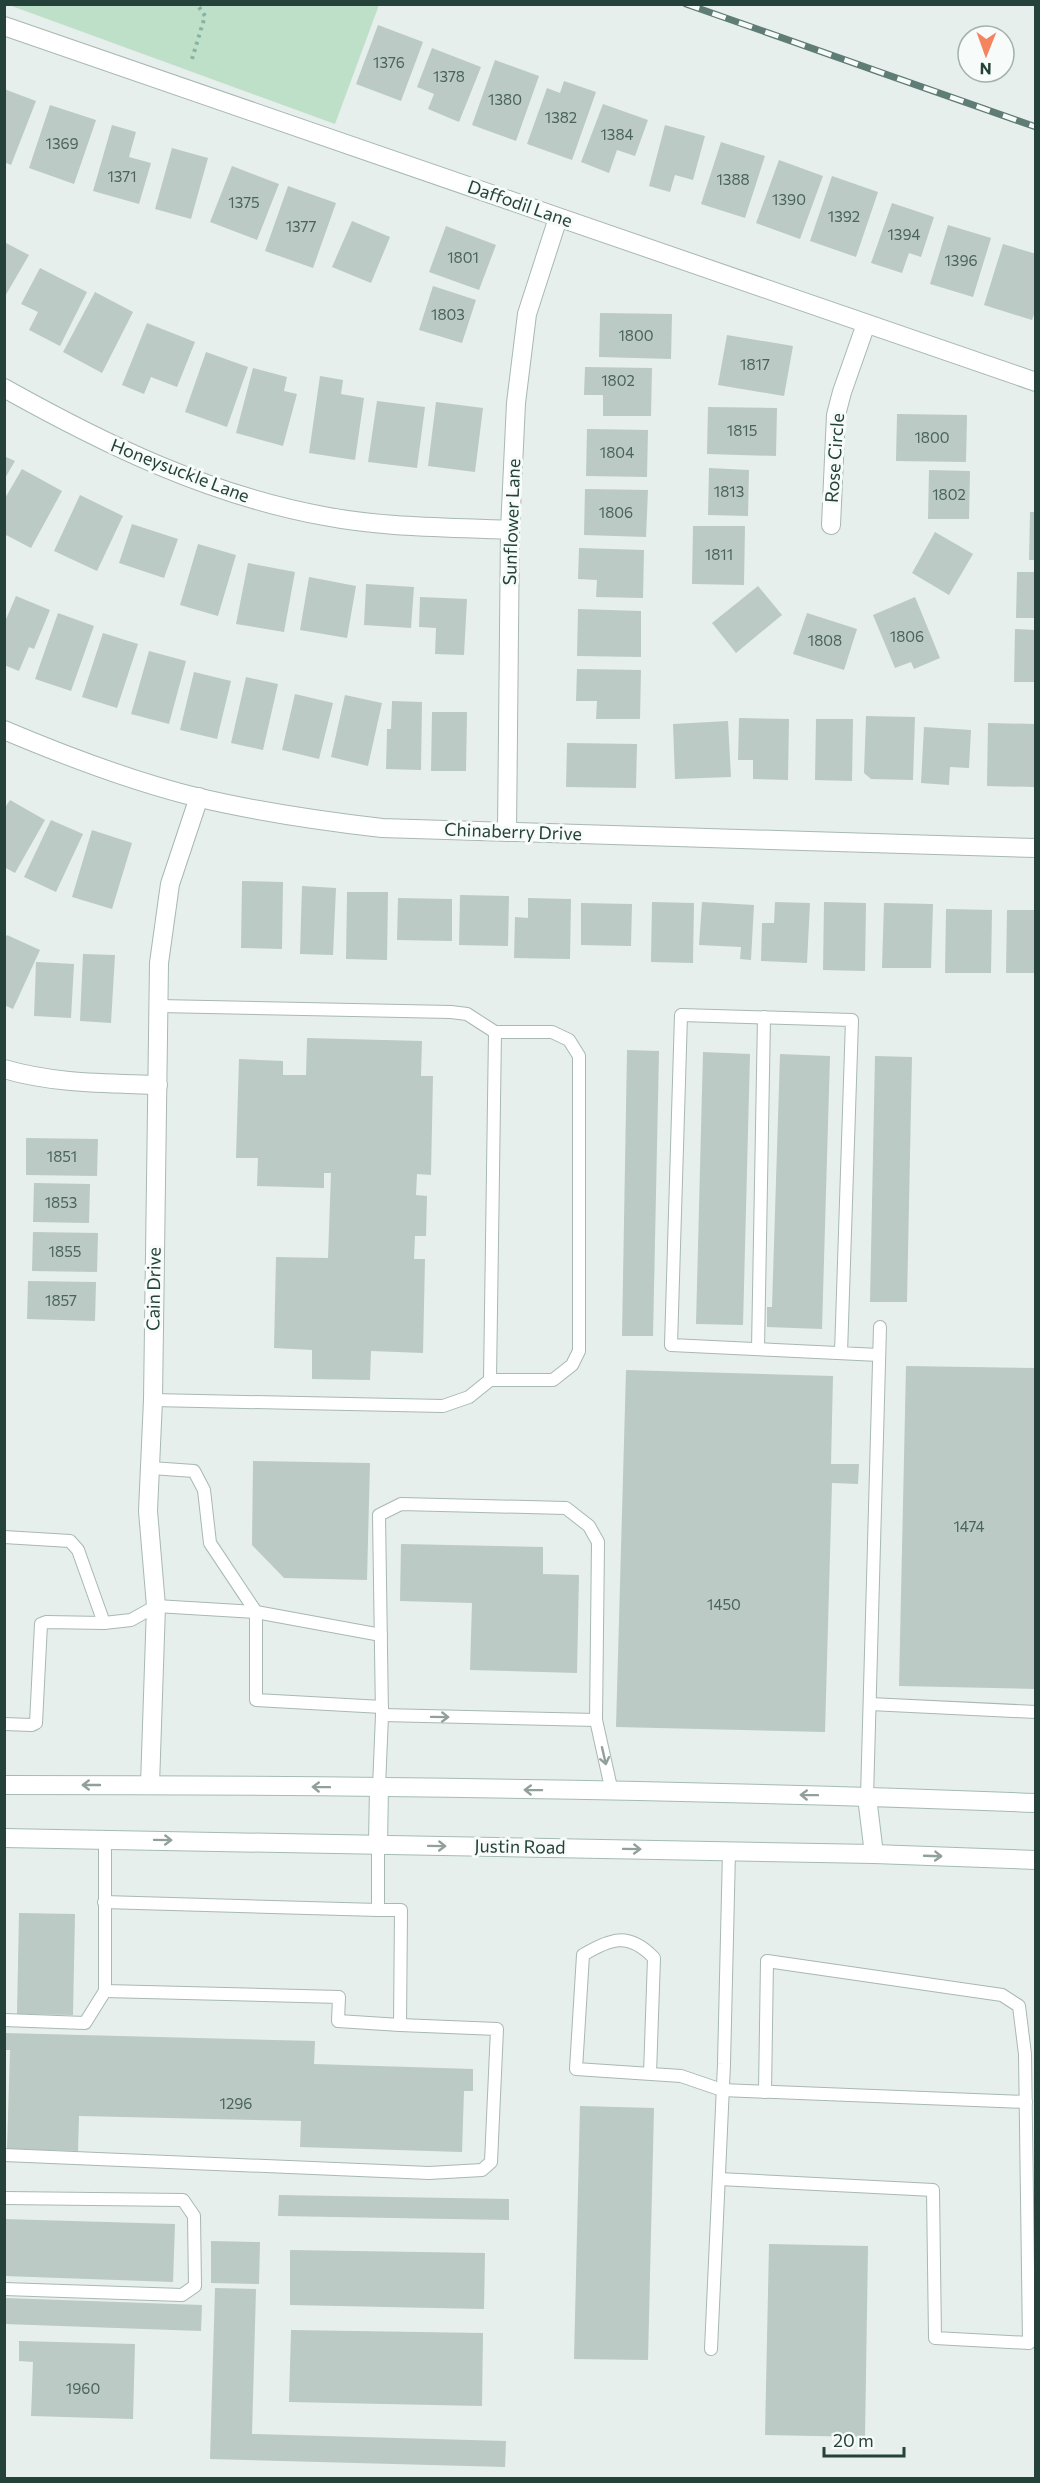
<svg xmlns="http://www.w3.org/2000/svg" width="1040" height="2483" viewBox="0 0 1040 2483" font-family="Commissioner,sans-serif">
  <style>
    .green { fill: #bfe0c8 }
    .building { fill: #bbcac4 }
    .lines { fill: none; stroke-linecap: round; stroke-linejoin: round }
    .service-casing { stroke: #a8b8b2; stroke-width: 14 }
    .minor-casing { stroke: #a8b8b2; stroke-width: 20 }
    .secondary-casing { stroke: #a4bbb3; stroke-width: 20 }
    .path { stroke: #86b3a5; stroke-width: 4; stroke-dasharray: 3 4.5; stroke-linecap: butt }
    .service { stroke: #fff; stroke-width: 12 }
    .minor { stroke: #fff; stroke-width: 18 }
    .secondary { stroke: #fff; stroke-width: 18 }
    .rail-casing { stroke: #5f7d75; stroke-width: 7 }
    .rail { stroke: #f7fbf9; stroke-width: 4.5; stroke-dasharray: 14; stroke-linecap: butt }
    .oneway { stroke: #92a09c }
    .labels { text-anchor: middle; stroke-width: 6; stroke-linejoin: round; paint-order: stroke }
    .number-label { font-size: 15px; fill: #4a645c }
    .street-label { font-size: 18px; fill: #24423a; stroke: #f7fbf9 }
  </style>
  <rect width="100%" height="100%" fill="#e6efeb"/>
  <path class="green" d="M9 5 379 4V5L335 124Z"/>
  <g class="building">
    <path d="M378 25 423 42 401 101 356 84Z"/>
    <path d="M432 48 481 67 459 122 428 109 434 94 417 87Z"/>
    <path d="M495 60 539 76 516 141 472 125Z"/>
    <path d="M564 81 596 92 572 160 527 144 547 88 560 93Z"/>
    <path d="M4 89 36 101 11 165 4 162Z"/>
    <path d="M603 104 648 120 635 156 617 150 609 173 581 162Z"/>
    <path d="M50 105 96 120 74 184 29 168Z"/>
    <path d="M112 125 136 132 129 157 151 163 139 204 93 191Z"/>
    <path d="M665 125 705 136 693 180 675 175 670 192 649 186Z"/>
    <path d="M721 142 765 156 745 218 701 204Z"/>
    <path d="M172 148 208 158 191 219 155 209Z"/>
    <path d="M779 160 823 176 800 239 756 223Z"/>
    <path d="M232 166 279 184 257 240 210 222Z"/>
    <path d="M832 176 878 192 856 257 810 241Z"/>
    <path d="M288 186 336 203 313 268 265 251Z"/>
    <path d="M892 203 934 217 921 257 909 253 902 273 871 263Z"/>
    <path d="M352 221 390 237 371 283 332 267Z"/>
    <path d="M948 225 991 238 973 297 930 284Z"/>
    <path d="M446 226 496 245 479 290 429 272Z"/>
    <path d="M4 242 29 255 4 298Z"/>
    <path d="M1003 244 1036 254V309L1032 320 984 305Z"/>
    <path d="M40 268 87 292 60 346 29 330 38 312 21 304Z"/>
    <path d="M433 286 476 300 462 343 419 330Z"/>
    <path d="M95 292 133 312 102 373 63 352Z"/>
    <path d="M600 313 672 314 671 359 599 357Z"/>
    <path d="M147 323 195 342 177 387 151 377 144 394 122 385Z"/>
    <path d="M727 335 793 346 784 396 718 385Z"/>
    <path d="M206 352 248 367 227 427 185 412Z"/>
    <path d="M585 367 652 368 651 416H603V395H584Z"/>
    <path d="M253 368 287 377 284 391 297 394 283 446 236 433Z"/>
    <path d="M320 376 343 380 341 394 364 398 355 460 309 453Z"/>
    <path d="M377 401 425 407 417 468 368 462Z"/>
    <path d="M436 402 483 408 475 472 428 466Z"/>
    <path d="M708 407 777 408 776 456 707 454Z"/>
    <path d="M897 414 967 415 966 462 896 461Z"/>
    <path d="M587 429 648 430 647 477 586 476Z"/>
    <path d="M4 456 15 461 4 480Z"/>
    <path d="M709 468 749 470 748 516 708 515Z"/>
    <path d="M22 469 62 491 31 548 4 534V500Z"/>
    <path d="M929 470 970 471 969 519H928Z"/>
    <path d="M585 489 648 490 646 537 584 535Z"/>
    <path d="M80 495 123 516 97 571 54 551Z"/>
    <path d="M1030 512H1036V560H1029Z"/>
    <path d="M132 524 178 539 164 578 119 563Z"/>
    <path d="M693 526H745L744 585 692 584Z"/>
    <path d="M935 532 973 554 949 595 912 573Z"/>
    <path d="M198 544 236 555 218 616 180 605Z"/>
    <path d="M579 548 644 550 643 598 596 597 597 580 578 579Z"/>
    <path d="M248 563 295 572 284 632 236 624Z"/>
    <path d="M1017 572H1036V618H1016Z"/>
    <path d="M309 577 356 586 347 638 300 630Z"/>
    <path d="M366 584 414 587 411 628 364 625Z"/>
    <path d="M758 586 782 615 736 653 712 623Z"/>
    <path d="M16 596 50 610 34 649 29 647 19 671 4 665V624Z"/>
    <path d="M420 597 467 599 464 655 435 654 436 628 419 627Z"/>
    <path d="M915 597 940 658 914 669 911 662 895 668 873 615Z"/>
    <path d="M578 609 641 611V657L577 656Z"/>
    <path d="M58 613 94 626 71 691 35 679Z"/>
    <path d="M807 613 857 629 844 670 793 654Z"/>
    <path d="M1015 629 1036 630V682H1014Z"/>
    <path d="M103 633 138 644 117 708 82 697Z"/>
    <path d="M149 651 186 661 169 724 131 714Z"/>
    <path d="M577 669 641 670 640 719H596L597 701H576Z"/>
    <path d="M194 672 231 681 217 739 180 730Z"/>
    <path d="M246 677 278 684 263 750 231 743Z"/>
    <path d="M295 694 333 703 319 759 282 750Z"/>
    <path d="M345 695 382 703 368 766 331 757Z"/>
    <path d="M392 701 422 702 421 770 386 769 387 729H391Z"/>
    <path d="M432 712H467L466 771H431Z"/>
    <path d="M866 716 915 717 913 780 871 779 864 773Z"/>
    <path d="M739 718 789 719 788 780 753 779V760H738Z"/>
    <path d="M816 719H853L852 781 815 780Z"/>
    <path d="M728 721 731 777 675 779 673 724Z"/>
    <path d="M988 723 1035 724 1034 787 987 786Z"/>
    <path d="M924 727 971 730 969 768 950 767 949 785 921 783Z"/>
    <path d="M567 743 637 744 636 788 566 787Z"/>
    <path d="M10 800 45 820 15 873 4 867V809Z"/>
    <path d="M51 820 83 834 56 892 24 877Z"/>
    <path d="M92 830 132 843 112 909 72 897Z"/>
    <path d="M242 881 283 882 282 949 241 948Z"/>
    <path d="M302 886 336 888 333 955 300 954Z"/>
    <path d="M347 892H388L387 960 346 959Z"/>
    <path d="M460 895 509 896 508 946 459 945Z"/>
    <path d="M398 898 452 899V941L397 940Z"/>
    <path d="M528 898 571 899 570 959 514 958 515 917 528 918Z"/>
    <path d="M652 902 694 903 693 963 651 962Z"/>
    <path d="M702 902 754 905 751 960 740 959 741 947 699 945Z"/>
    <path d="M775 902 810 903 807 963 761 961 762 923H774Z"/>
    <path d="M824 902 866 903 865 971 823 970Z"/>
    <path d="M581 903 632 904 631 946 581 945Z"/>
    <path d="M884 903 933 904 931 968H882Z"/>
    <path d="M946 909 992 910 991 973H945Z"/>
    <path d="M1007 910H1036V973H1006Z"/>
    <path d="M7 935 40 950 13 1009 4 1005V941Z"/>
    <path d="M83 954 115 955 111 1023 80 1021Z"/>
    <path d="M36 962 74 964 71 1018 34 1016Z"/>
    <path d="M307 1038 422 1041 421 1076H433L431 1175 417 1174 416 1195 427 1196 426 1236H415L414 1259H425L423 1353 371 1351 370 1380 312 1379V1350L274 1348 276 1257 328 1258 331 1173H324V1188L257 1186 258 1158H236L239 1059 283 1061V1075H306Z"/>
    <path d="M627 1050 659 1051 653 1336H622Z"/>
    <path d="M703 1052 750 1054 743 1325 696 1324Z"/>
    <path d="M780 1054 830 1056 822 1329 767 1327V1307H772Z"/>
    <path d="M875 1056 912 1057 907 1302H870Z"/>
    <path d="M26 1138 98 1139 97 1176 26 1175Z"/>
    <path d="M34 1183 90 1184 89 1223 33 1222Z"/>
    <path d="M33 1232 98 1233 97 1272 32 1271Z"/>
    <path d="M28 1281 96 1282 95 1321 27 1319Z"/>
    <path d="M906 1366 1036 1368V1689L899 1686Z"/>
    <path d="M626 1370 833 1376 831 1464H859L858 1484 832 1483 825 1732 616 1727Z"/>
    <path d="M253 1461 370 1463 367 1580 284 1578 252 1545Z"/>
    <path d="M401 1544 543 1547V1574L579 1575 577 1673 470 1670 472 1603 400 1601Z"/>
    <path d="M19 1913 75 1914 73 2015 17 2014Z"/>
    <path d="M4 2033 315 2041 314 2064 473 2069V2091H464L462 2152 300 2147 301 2121 79 2116 78 2151 7 2149 10 2050H4Z"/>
    <path d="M580 2106 654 2108 648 2360 574 2359Z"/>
    <path d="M279 2195 509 2199V2220L278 2216Z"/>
    <path d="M4 2219 175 2224 173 2282 4 2276Z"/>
    <path d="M211 2241 260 2242 259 2284 211 2283Z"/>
    <path d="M769 2244 868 2246 865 2437 765 2435Z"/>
    <path d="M290 2250 485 2253 484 2309 290 2305Z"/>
    <path d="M215 2288 256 2289 252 2434 506 2441 505 2467 210 2459Z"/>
    <path d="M4 2298 202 2305 201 2331 4 2324Z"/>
    <path d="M291 2330 483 2333 482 2406 289 2402Z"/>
    <path d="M19 2341 135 2344 133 2419 31 2416 33 2362 19 2361Z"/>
  </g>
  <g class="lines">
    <defs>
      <g id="service">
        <path d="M758 1349 764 1017"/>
        <path d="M841 1353 852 1020 681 1015 671 1345C740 1348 810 1352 879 1355"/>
        <path d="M490 1380 495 1032"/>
        <path d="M153 1400 443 1406 469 1397 490 1380H553L572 1365 579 1351V1056L569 1040 552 1032H495L467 1014 451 1012 159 1006"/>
        <path d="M151 1468 194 1471 204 1490 210 1543 256 1612V1700L382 1707"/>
        <path d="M4 1537 70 1541 78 1550 104 1623 131 1620 156 1606 256 1612 381 1635"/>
        <path d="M870 1704 1036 1712"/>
        <path d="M382 1715 596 1720"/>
        <path d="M4 1724 32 1725 36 1723 41 1624 46 1622 104 1623"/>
        <path d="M379 1787 382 1715 379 1515 401 1504 566 1508 589 1526 598 1542 596 1720 612 1792"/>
        <path d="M867 1797 880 1327"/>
        <path d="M105 1839V1991L339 1997 338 2021 400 2025 401 1910H378V1844"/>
        <path d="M104 1902 378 1910"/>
        <path d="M4 2020 85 2023 105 1991"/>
        <path d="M650 2074 654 1958C629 1932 611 1938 583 1955L576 2069 681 2076 722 2090 1026 2102"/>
        <path d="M4 2155 429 2173 482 2170 491 2162 497 2029 400 2025"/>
        <path d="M719 2179 933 2190 935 2338 1029 2343 1025 2054 1019 2006 1002 1995 767 1961 765 2092"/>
        <path d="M4 2198 183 2200 194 2216 195 2286 182 2295 4 2289"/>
        <path d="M711 2349 724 2064 729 1851"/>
      </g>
      <g id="minor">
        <path d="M4 26 1036 382"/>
        <path d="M4 388C106 445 209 495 324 516 385 528 448 527 510 530"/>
        <path d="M831 525 836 415 842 392 866 324"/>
        <path d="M4 730C68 757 133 782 200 798 260 812 321 821 382 828L1036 848"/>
        <path d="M507 832 510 530 516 403 527 314 558 218"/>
        <path d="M4 1069C55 1084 106 1083 158 1085"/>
        <path d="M150 1785 156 1606 148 1511 153 1400 159 963 170 884 199 797"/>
      </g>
      <g id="secondary">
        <path d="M4 1785C348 1785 692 1789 1036 1803"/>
        <path d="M867 1797 874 1854"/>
        <path d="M4 1838 874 1854 1036 1860"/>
        <path d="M378 1844 379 1787"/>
      </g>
    </defs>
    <use href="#service" class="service-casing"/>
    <use href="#minor" class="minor-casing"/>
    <use href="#secondary" class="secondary-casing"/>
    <path class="path" d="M192 59 205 16 197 4"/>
    <use href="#service" class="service"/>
    <use href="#minor" class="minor"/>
    <use href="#secondary" class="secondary"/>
    <defs>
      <path id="rail" d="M686 4 1036 127"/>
    </defs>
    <use href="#rail" class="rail-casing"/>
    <use href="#rail" class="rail"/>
  </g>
  <defs><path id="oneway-shaft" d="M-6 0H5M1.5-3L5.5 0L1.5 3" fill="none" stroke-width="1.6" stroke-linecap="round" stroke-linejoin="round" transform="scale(1.5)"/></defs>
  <g class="oneway">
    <use href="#oneway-shaft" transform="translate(440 1717) rotate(1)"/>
    <use href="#oneway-shaft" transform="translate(604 1756) rotate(77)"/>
    <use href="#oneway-shaft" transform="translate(91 1785) rotate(-180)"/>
    <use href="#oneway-shaft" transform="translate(321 1787) rotate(-179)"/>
    <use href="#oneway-shaft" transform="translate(533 1790) rotate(-179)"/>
    <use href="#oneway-shaft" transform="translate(809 1795) rotate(-179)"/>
    <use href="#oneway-shaft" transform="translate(163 1840) rotate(1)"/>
    <use href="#oneway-shaft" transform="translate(437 1846) rotate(1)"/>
    <use href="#oneway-shaft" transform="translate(632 1849) rotate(1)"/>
    <use href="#oneway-shaft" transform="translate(933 1856) rotate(2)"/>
  </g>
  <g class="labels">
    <g class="number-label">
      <text x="389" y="68">1376</text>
      <text x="449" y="82">1378</text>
      <text x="505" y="105">1380</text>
      <text x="561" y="123">1382</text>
      <text x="617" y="140">1384</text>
      <text x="62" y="149">1369</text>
      <text x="122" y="182">1371</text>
      <text x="733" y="185">1388</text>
      <text x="789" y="205">1390</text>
      <text x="244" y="208">1375</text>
      <text x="844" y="222">1392</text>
      <text x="301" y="232">1377</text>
      <text x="904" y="240">1394</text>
      <text x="463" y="263">1801</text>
      <text x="961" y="266">1396</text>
      <text x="448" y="320">1803</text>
      <text x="636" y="341">1800</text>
      <text x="755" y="370">1817</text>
      <text x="618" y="386">1802</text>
      <text x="742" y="436">1815</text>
      <text x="932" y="443">1800</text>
      <text x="617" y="458">1804</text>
      <text x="729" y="497">1813</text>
      <text x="949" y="500">1802</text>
      <text x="616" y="518">1806</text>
      <text x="719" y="560">1811</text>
      <text x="907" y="642">1806</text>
      <text x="825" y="646">1808</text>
      <text x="62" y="1162">1851</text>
      <text x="61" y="1208">1853</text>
      <text x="65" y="1257">1855</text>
      <text x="61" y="1306">1857</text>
      <text x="969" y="1532">1474</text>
      <text x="724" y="1610">1450</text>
      <text x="236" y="2109">1296</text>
      <text x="83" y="2394">1960</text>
    </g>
    <g class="street-label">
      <text transform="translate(520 204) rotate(19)" y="6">Daffodil Lane</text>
      <text transform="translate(835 458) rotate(-86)" y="6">Rose Circle</text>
      <text transform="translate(180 471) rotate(21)" y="6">Honeysuckle Lane</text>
      <text transform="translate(512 522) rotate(-88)" y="6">Sunflower Lane</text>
      <text transform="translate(513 832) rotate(2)" y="6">Chinaberry Drive</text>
      <text transform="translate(154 1289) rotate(-89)" y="6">Cain Drive</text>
      <text transform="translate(520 1847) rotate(1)" y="6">Justin Road</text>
    </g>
  </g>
  <rect width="1040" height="2483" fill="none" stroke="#24423a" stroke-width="12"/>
  <g transform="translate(986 54) rotate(181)"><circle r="28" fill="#f7fbf9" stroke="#a3b1ad" stroke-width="1.5"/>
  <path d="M0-4.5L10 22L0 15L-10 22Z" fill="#f4845f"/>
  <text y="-9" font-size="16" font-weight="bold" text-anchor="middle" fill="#24423a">N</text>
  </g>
  <path d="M824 2447v9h80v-9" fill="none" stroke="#24423a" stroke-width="3"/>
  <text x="833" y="2447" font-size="18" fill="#24423a" stroke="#f7fbf9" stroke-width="4.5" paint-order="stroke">20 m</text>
</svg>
